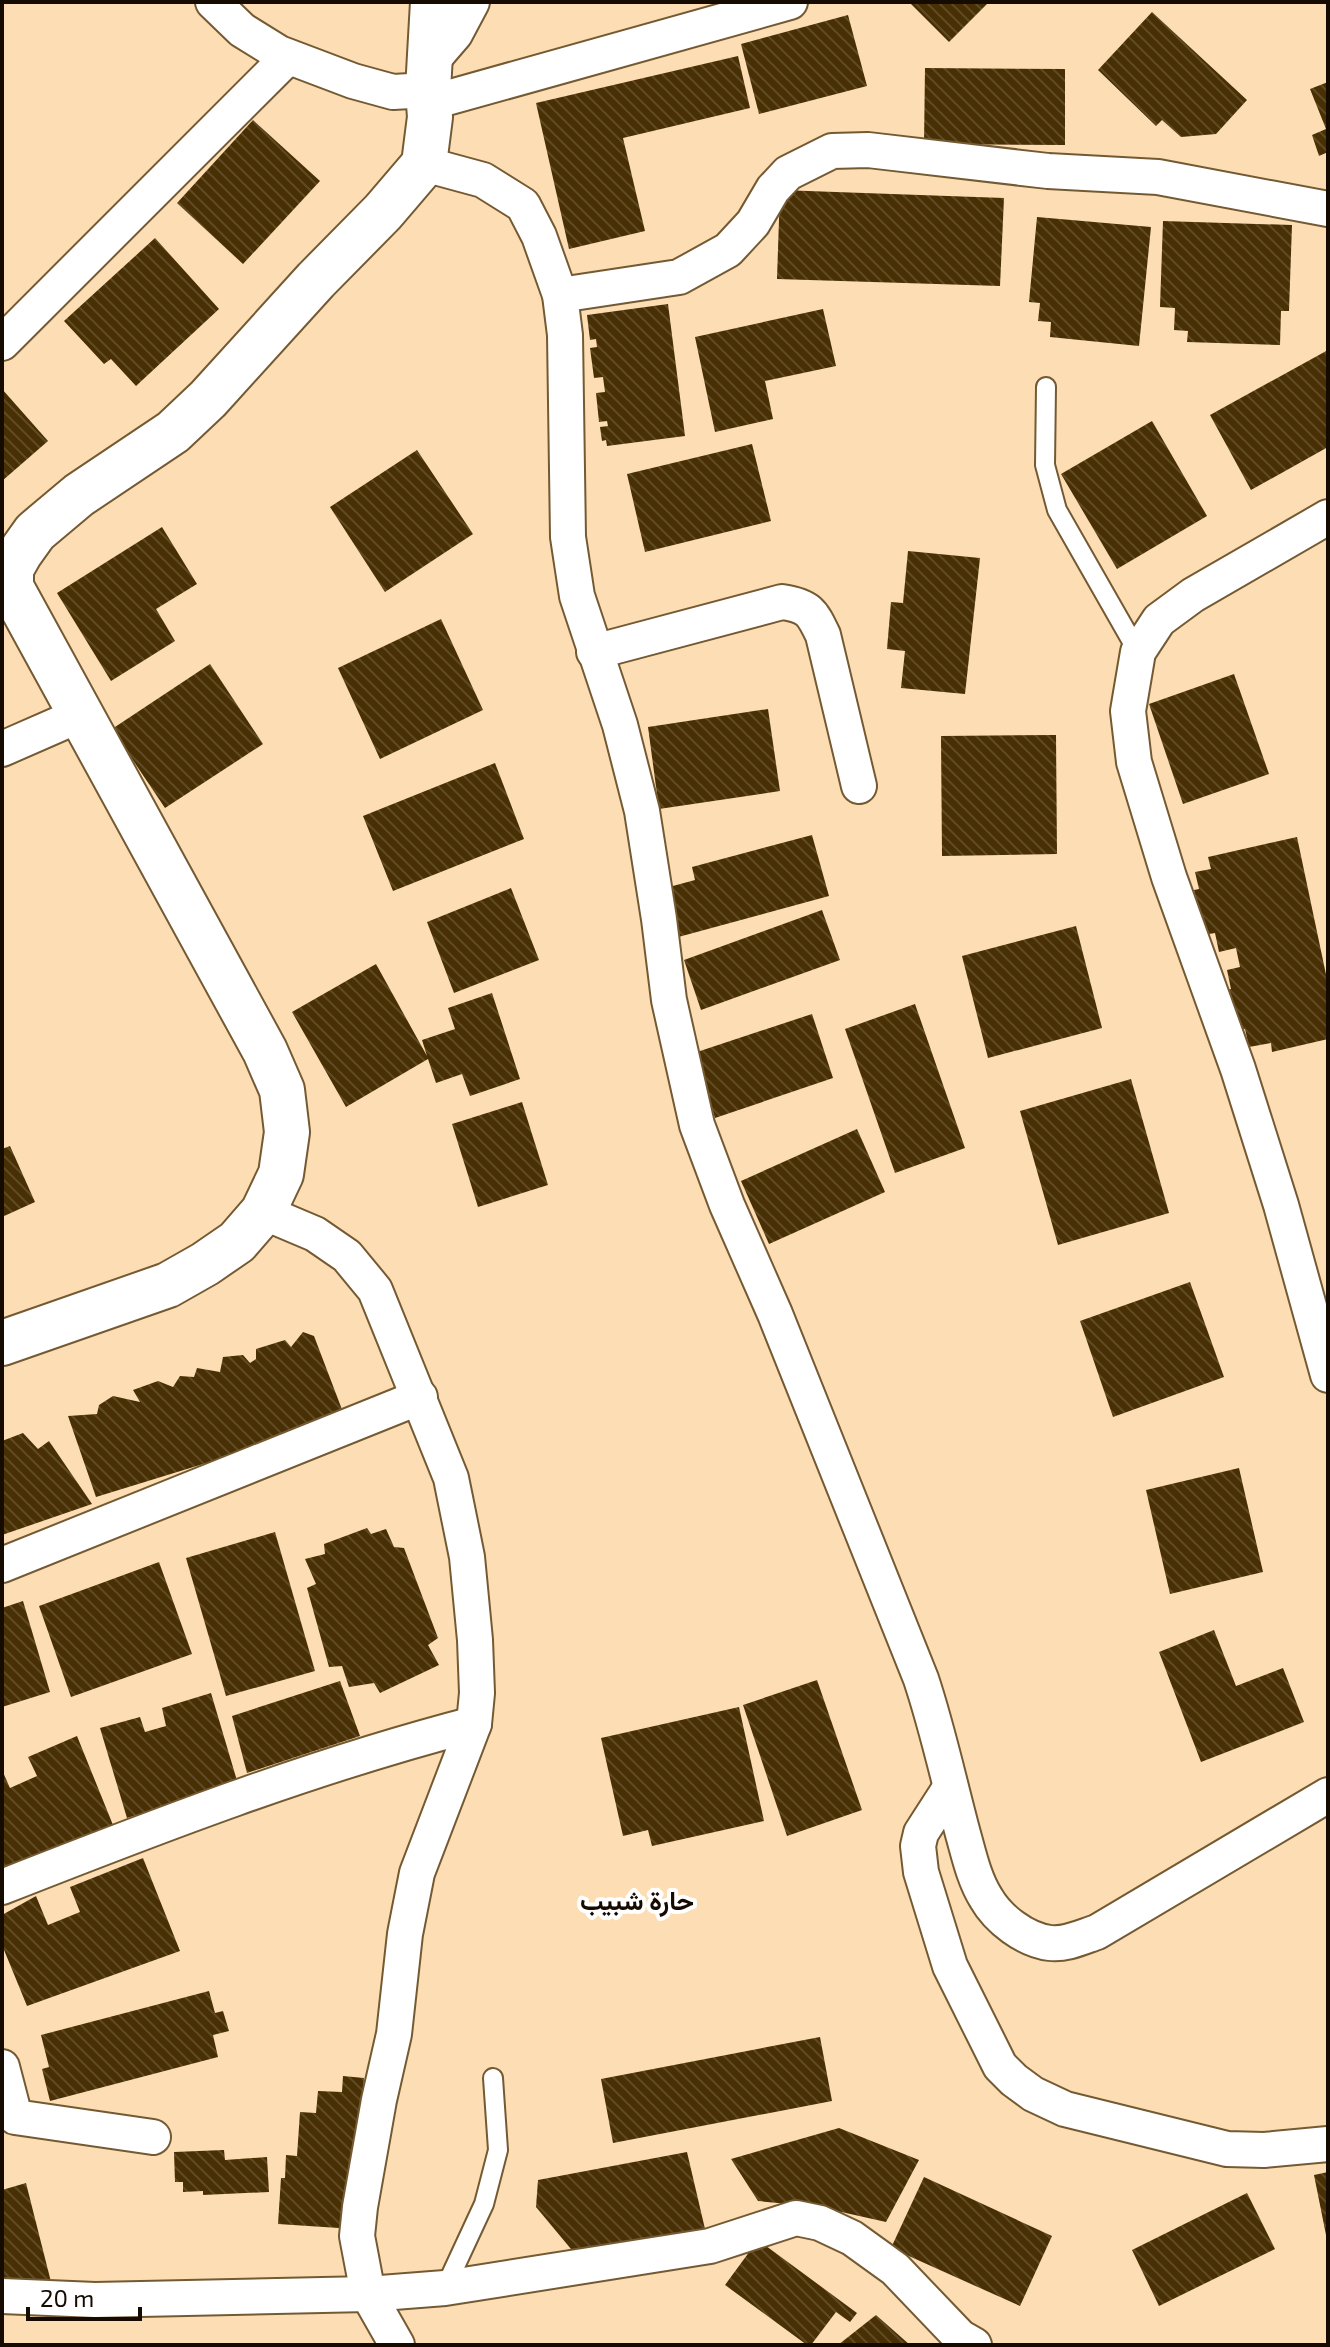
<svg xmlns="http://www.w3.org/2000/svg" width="1330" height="2347" viewBox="0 0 1330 2347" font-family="'Exo 2',Vazirmatn,sans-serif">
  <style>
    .building { fill: url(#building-back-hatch) }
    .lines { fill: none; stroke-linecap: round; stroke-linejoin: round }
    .service-casing { stroke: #745a33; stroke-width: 22 }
    .minor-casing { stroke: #745a33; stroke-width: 38 }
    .tertiary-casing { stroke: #745a33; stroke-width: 48 }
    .service { stroke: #fff; stroke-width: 18 }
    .minor { stroke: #fff; stroke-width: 34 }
    .tertiary { stroke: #fff; stroke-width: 44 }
    .labels { text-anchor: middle; stroke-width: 8; stroke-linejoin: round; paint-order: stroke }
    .quarter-label { font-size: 26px; font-weight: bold; fill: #160b00; stroke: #fff }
  </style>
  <defs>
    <pattern id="building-back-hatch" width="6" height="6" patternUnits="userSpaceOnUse" patternTransform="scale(2)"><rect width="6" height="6" fill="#482f04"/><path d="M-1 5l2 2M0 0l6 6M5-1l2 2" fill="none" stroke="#5f4a27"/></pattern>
  </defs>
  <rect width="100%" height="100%" fill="#fddeb4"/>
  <g class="building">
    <path d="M909 2H989L949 42Z"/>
    <path d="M1152 12 1247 100 1216 134 1181 137 1162 120 1156 126 1098 70Z"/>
    <path d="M848 15 867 86 759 114 741 44Z"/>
    <path d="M738 56 750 108 623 138 645 231 569 249 536 103Z"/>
    <path d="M925 68 1065 69V145L924 144Z"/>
    <path d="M1328 82V152L1319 156 1312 135 1326 129 1310 89Z"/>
    <path d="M253 120 320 181 243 264 177 203Z"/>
    <path d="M780 190 1004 198 1000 286 777 279Z"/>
    <path d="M1037 217 1151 227 1139 346 1050 337 1051 322 1038 321 1040 303 1029 302Z"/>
    <path d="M1163 221 1292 225 1289 311H1281L1280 345 1187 342 1188 331 1174 330 1175 308 1160 307Z"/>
    <path d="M155 238 219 309 136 386 111 359 104 364 64 321Z"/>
    <path d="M668 304 685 436 607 446 606 440 602 441 600 427 608 426 607 421 599 422 596 393 605 392 603 377 594 378 590 348 597 347 596 339 590 340 587 315Z"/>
    <path d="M823 309 836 366 765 381 773 419 715 432 695 337Z"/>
    <path d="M1328 350V447L1251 490 1210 415Z"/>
    <path d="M2 389 48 441 2 481Z"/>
    <path d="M1152 421 1207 516 1117 569 1061 474Z"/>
    <path d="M752 444 771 521 645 552 627 474Z"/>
    <path d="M417 450 473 534 385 592 330 507Z"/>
    <path d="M162 527 197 584 156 609 175 641 111 681 57 593Z"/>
    <path d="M908 551 980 558 965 694 901 688 905 651 887 649 891 602 903 603Z"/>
    <path d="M441 619 483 710 380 759 338 668Z"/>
    <path d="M210 664 263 744 165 808 112 729Z"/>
    <path d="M1234 674 1269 774 1183 804 1149 704Z"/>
    <path d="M768 709 780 791 659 809 648 727Z"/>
    <path d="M1056 735 1057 854 942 856 941 736Z"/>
    <path d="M495 763 524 839 393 891 363 816Z"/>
    <path d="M812 835 829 896 671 939 658 890 695 880 692 867Z"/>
    <path d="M1297 837 1328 984V1039L1272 1052 1271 1043 1249 1047 1245 1029 1233 1032 1224 990 1231 989 1227 970 1240 967 1236 948 1219 952 1215 933 1204 935 1194 890 1199 889 1195 872 1211 869 1208 857Z"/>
    <path d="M511 888 539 960 454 993 427 922Z"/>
    <path d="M822 910 840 960 701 1010 684 960Z"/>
    <path d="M1076 926 1102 1028 988 1058 962 956Z"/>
    <path d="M376 964 427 1056 422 1040 455 1029 448 1008 492 993 520 1079 470 1096 462 1074 436 1083 428 1059 346 1107 292 1012Z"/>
    <path d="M915 1004 965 1148 895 1173 845 1029Z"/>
    <path d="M812 1014 833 1078 715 1118 694 1053Z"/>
    <path d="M1131 1079 1169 1213 1058 1245 1020 1111Z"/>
    <path d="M522 1102 548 1185 478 1207 452 1124Z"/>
    <path d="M857 1129 885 1192 769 1244 741 1181Z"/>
    <path d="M10 1146 35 1202 2 1217V1149Z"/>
    <path d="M1190 1282 1224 1377 1113 1417 1080 1321Z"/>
    <path d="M303 1332 314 1336 346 1420 96 1497 68 1416 97 1414 99 1405 113 1396 140 1402 133 1390 158 1381 173 1387 180 1376 194 1377 197 1368 220 1372 223 1357 243 1355 250 1363 256 1359V1349L285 1340 291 1347Z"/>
    <path d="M23 1433 38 1449 49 1441 92 1504 2 1535V1441Z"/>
    <path d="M1239 1468 1263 1572 1170 1594 1146 1490Z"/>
    <path d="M367 1528 371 1534 386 1529 394 1547 404 1548 438 1638 428 1645 439 1665 380 1693 374 1683 349 1687 342 1666 329 1667 307 1588 316 1584 305 1559 325 1554 324 1544Z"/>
    <path d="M275 1532 315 1671 226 1696 186 1558Z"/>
    <path d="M159 1562 192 1654 71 1697 39 1606Z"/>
    <path d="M23 1601 50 1692 2 1707V1608Z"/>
    <path d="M1214 1630 1236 1686 1283 1668 1304 1722 1201 1762 1159 1652Z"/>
    <path d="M817 1680 862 1810 787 1836 743 1705Z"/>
    <path d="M340 1681 360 1736 247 1773 232 1716Z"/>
    <path d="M211 1693 238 1784 127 1818 100 1728 140 1717 145 1732 166 1726 162 1708Z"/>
    <path d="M739 1707 764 1821 652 1846 648 1830 623 1836 601 1738Z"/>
    <path d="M77 1736 113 1825 2 1871V1770L10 1788 37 1776 28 1757Z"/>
    <path d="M143 1858 180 1951 27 2006 2 1945V1915L36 1896 48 1925 80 1912 70 1887Z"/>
    <path d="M209 1991 215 2013 223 2011 229 2031 213 2035 218 2057 50 2101 42 2069 49 2067 41 2035Z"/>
    <path d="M820 2037 832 2101 613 2143 601 2079Z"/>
    <path d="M343 2076 364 2078 354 2229 278 2224 281 2178H285L286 2155 297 2156 300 2112 316 2113 318 2091 342 2092Z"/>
    <path d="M839 2128 919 2160 886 2222 819 2207 758 2201 731 2159Z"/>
    <path d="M224 2150 225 2160 267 2157 269 2192 203 2195V2191L183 2192V2182H175L174 2152Z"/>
    <path d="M687 2152 705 2229 576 2255 536 2207 538 2180Z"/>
    <path d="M1328 2172V2240H1327L1314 2175Z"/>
    <path d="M924 2177 1052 2236 1020 2306 891 2248Z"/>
    <path d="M26 2183 51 2282H2V2190Z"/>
    <path d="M1247 2193 1275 2249 1159 2306 1132 2250Z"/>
    <path d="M758 2240 857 2313 850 2322 836 2312 811 2345H807L725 2285Z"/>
    <path d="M876 2315 910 2345H838Z"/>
  </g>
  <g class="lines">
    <defs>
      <g id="service">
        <path d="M1046 387 1045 465 1057 510 1138 652"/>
        <path d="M445 2288 484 2204 498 2150 493 2078"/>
      </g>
      <g id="minor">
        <path d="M213 2 242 30 279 53 353 81 393 92 428 90"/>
        <path d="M430 63 455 34 472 2"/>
        <path d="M429 103 790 2"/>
        <path d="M424 164 483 180 523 205 539 236 560 295 565 335 568 537 577 596 620 725 642 811 659 919 669 1000 697 1125 727 1205 775 1314 921 1679C938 1730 949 1782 963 1834 969 1855 974 1879 986 1898 998 1919 1025 1940 1050 1943 1066 1945 1082 1937 1097 1932L1328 1795"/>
        <path d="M560 295 679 277 728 250 753 223 773 189 788 173 832 151 868 150 1048 171 1158 177 1328 209"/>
        <path d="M2 343 288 57"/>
        <path d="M1328 517 1193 595 1159 620 1138 652 1128 711 1134 762 1169 877 1238 1069 1281 1205 1328 1375"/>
        <path d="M594 652 782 602C809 606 812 612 823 635L859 786"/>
        <path d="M2 749 82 714"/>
        <path d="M263 1212 315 1234 347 1256 375 1290 451 1478 467 1557 475 1640 477 1693 474 1724 417 1873 405 1934 394 2034 379 2100 360 2207 357 2236 368 2294 397 2345"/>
        <path d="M2 1565 420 1397"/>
        <path d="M950 1788 921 1833 918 1846 921 1872 950 1966 1000 2066 1014 2080 1033 2094 1065 2109 1227 2149 1264 2150 1328 2144"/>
        <path d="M2 1887C157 1826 312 1766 474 1724"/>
        <path d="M2 2067 15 2117 153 2137"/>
        <path d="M2 2296 95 2300 368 2294 445 2288 710 2246 796 2218 820 2223 852 2238 895 2269 960 2337 974 2345"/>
      </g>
      <path id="tertiary" d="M2 1343 168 1285 205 1264 237 1242 263 1212 281 1174 287 1132 282 1090 265 1051 11 587V569L20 553 35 532 79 495 173 432 208 399 316 280 383 212 424 164 430 117 428 90 433 2"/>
    </defs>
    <use href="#service" class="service-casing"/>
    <use href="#minor" class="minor-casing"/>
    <use href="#tertiary" class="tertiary-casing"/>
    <use href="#service" class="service"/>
    <use href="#minor" class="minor"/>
    <use href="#tertiary" class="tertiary"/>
  </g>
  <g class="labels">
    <g class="quarter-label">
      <text x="637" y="1910">حارة شبيب</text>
    </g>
  </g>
  <rect width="1330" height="2347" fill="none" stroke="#160b00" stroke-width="8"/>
  <path d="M28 2307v12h112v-12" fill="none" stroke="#160b00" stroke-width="4"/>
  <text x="40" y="2307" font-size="24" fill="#160b00" stroke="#ffffff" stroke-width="6" paint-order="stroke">20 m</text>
</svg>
